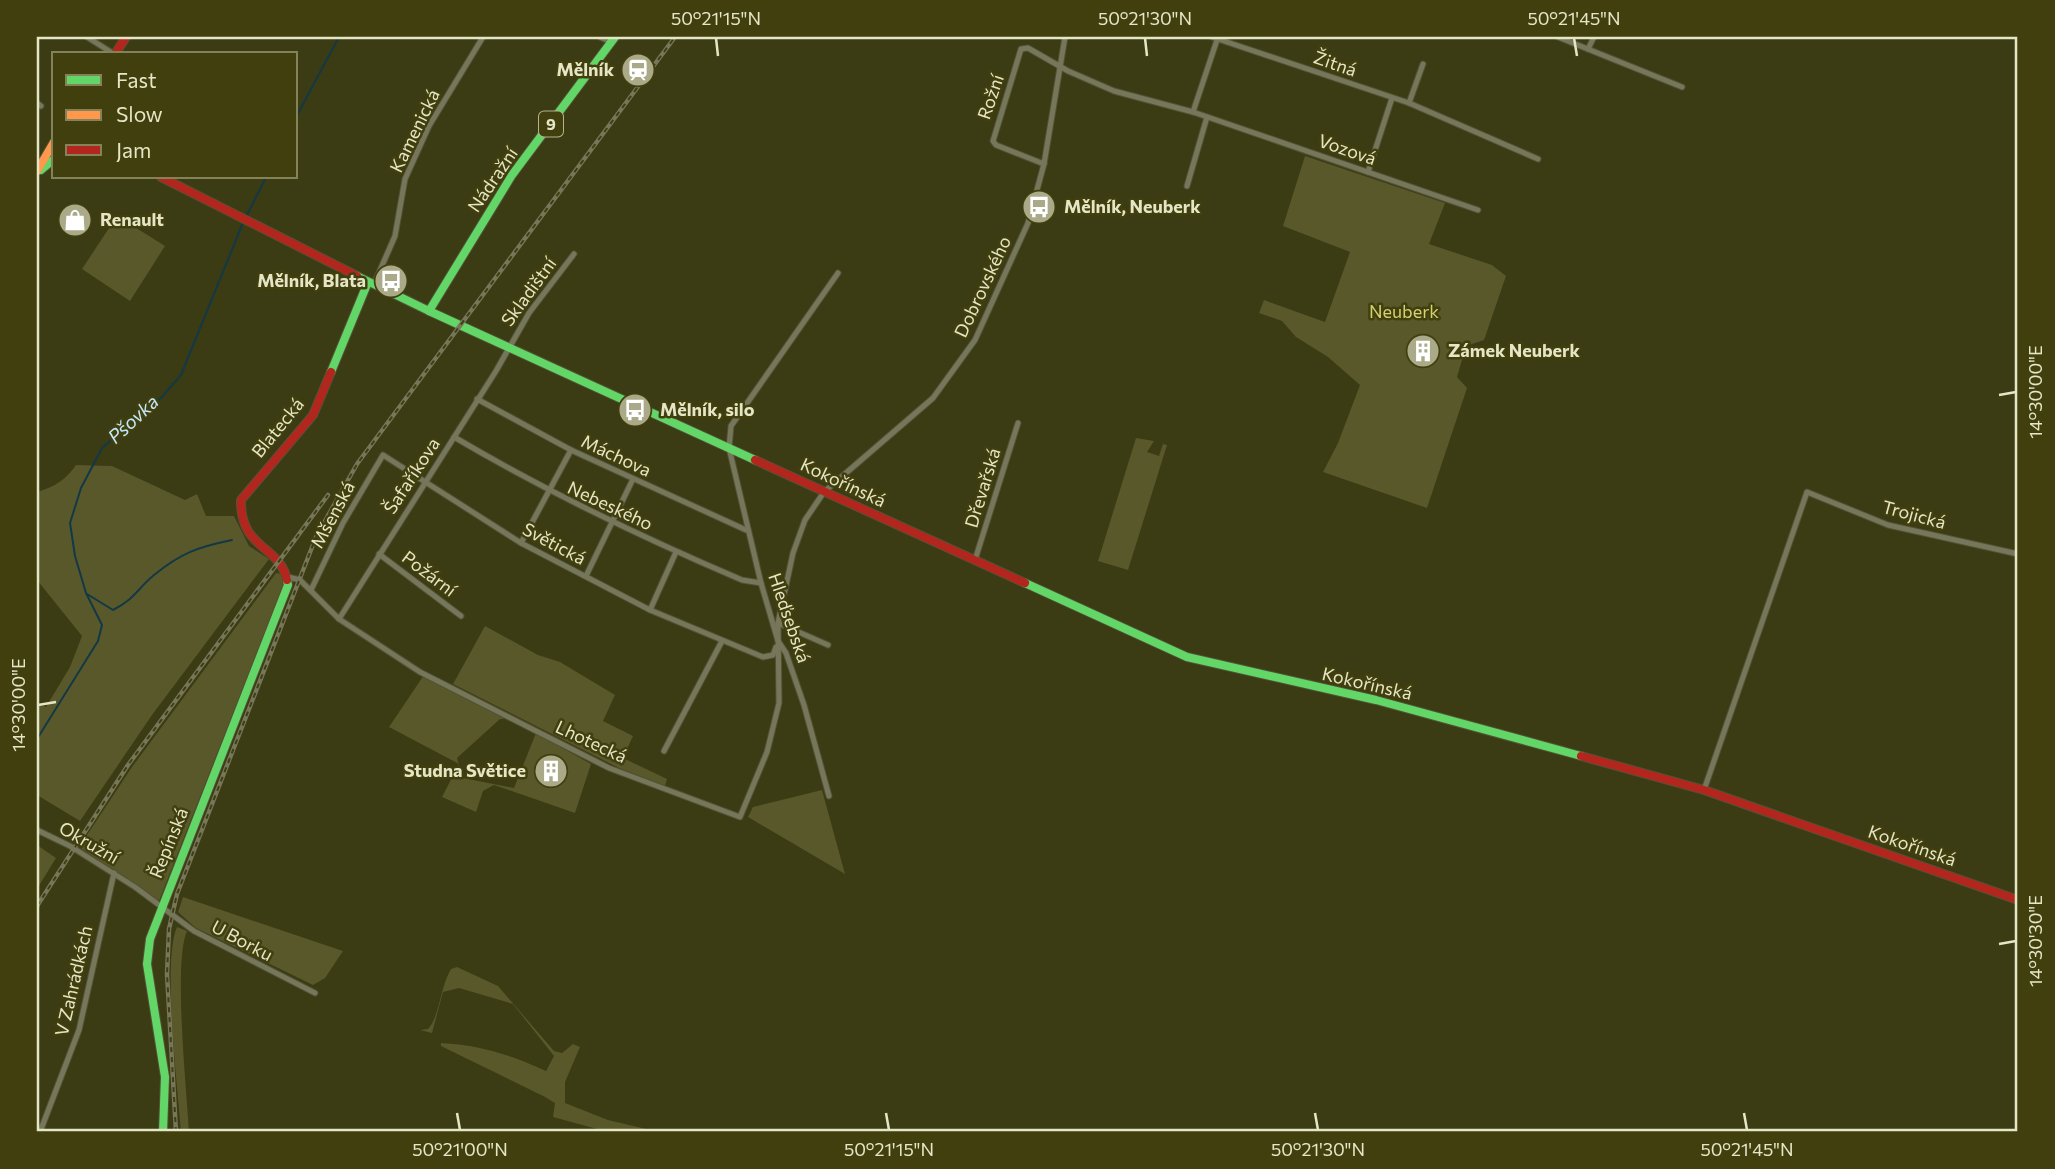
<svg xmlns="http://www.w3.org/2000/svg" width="2055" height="1169" viewBox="0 0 2055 1169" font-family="Commissioner,sans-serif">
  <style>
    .green { fill: #59582a }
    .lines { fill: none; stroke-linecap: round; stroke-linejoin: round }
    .stream { stroke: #123945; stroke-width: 2 }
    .street-casing { stroke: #525236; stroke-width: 7 }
    .fast-casing { stroke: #525236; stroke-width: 10 }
    .slow-casing { stroke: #525236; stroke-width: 10 }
    .jam-casing { stroke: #525236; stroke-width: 10 }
    .street { stroke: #76765b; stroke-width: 5 }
    .fast { stroke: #63d668; stroke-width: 8 }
    .slow { stroke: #ff974d; stroke-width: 8 }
    .jam { stroke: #b3261e; stroke-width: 8 }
    .rail-casing { stroke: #76765b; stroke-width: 4.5 }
    .rail { stroke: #413f0e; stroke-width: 2; stroke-dasharray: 5; stroke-linecap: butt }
    .ticks { fill: none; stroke: #e5e6c6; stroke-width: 2.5 }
    .labels { text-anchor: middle; stroke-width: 5; stroke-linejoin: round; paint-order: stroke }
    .shield { fill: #413f0e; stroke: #b4b48f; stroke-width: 2 }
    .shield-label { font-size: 16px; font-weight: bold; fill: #e5e6c6 }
    .street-label { font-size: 18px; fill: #e5e6c6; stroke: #413f0e }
    .poi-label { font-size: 18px; font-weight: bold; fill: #e5e6c6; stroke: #413f0e; text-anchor: start }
    .park-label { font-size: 18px; fill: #d3d170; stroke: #413f0e }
    .water-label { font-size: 19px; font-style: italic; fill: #c2e9fc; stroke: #413f0e }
    .neatline { fill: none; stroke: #e5e6c6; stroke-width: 2.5 }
    .ticks-label { font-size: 18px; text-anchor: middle; fill: #e5e6c6 }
  </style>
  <rect width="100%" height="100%" fill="#3b3b14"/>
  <g class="green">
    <path d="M1305 156 1445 203 1429 244 1492 265 1506 276 1484 340 1466 346 1457 377 1467 388 1427 508 1323 472 1338 443 1360 385 1328 357 1296 337 1282 321 1259 313 1264 300 1325 322 1350 252 1283 226Z"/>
    <path d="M117 216 165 246 130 301 82 269Z"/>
    <path d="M1136 438 1154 441 1147 452 1159 456 1163 444 1167 445 1128 570 1098 561Z"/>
    <path d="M76 465 112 466 185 500 197 494 206 516H234L249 546 269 559 152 715 80 821 37 795V703L46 707 70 667 82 636 37 580V492C54 487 66 480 76 465Z"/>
    <path d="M276 573 282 574 284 582 280 594 159 901 79 847 132 767Z"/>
    <path d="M485 626 538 655 560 662 615 695 603 721 633 736 623 758 667 779 665 786 619 768 453 684Z"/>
    <path d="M424 675 505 719H500L457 758 463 778 514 788 536 733 591 764 575 813 494 785 483 791 476 812 442 797 459 764 389 727Z"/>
    <path d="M822 790 845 874 748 817 753 807Z"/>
    <path d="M37 845 56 858 37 889Z"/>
    <path d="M183 897 343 951 325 978 313 985 196 928 178 912Z"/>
    <path d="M177 927 187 931C173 962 187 1092 189 1132H181C178 1089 162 961 177 927Z"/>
    <path d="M457 967 498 986 554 1051 562 1053 573 1044 580 1047 565 1082V1103L608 1120 659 1132H608L553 1117 555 1103 545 1097 441 1046V1043C479 1045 512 1055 546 1071L554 1056 513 1004 459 988 443 992 432 1033 420 1030 428 1029C440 1016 440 987 451 969Z"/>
  </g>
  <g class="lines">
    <g class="stream">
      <path d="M296 117 339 37"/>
      <path d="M246 217 266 177"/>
      <path d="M87 594 113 610C135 599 137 589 154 575 181 553 198 547 232 540"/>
      <path d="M37 739 98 641 102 625 86 593 75 556 70 523 81 488 102 448 162 397 181 375 242 225"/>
    </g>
    <defs>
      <g id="street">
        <path d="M87 37 114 54"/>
        <path d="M600 37 611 42"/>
        <path d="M1212 37 1409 103 1423 64"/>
        <path d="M1558 37 1682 87"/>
        <path d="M1588 49 1594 37"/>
        <path d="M37 103 41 106"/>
        <path d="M1409 103 1538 159"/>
        <path d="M1193 112 1218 37"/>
        <path d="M1044 164 996 145 993 141 1021 49 1028 48 1068 71 1114 91 1193 112 1478 210"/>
        <path d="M1368 172 1392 98"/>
        <path d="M1187 186 1207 117"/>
        <path d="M374 284 395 236 405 179 429 126 483 37"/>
        <path d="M477 399 571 450 746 530"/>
        <path d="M454 437C549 493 641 537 742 580L761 583"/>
        <path d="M521 543 571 450"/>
        <path d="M379 554 461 616"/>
        <path d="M975 560 1018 423"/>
        <path d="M586 576 633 479"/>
        <path d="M288 577 300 580 339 619 420 672 609 768 740 817 767 752 779 703 778 623 793 553 805 520 824 492 933 398 975 340 1028 223 1044 164 1065 37"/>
        <path d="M311 590 343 523 383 455 521 543 650 610 763 657 773 655 776 647"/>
        <path d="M650 610 676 552"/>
        <path d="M339 619 496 371 529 313 574 254"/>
        <path d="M778 623 828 645"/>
        <path d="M664 751 722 641"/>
        <path d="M1704 790 1807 492 1888 525 2018 554"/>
        <path d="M829 796 804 705 786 653 778 641 761 583 729 448 731 426 838 273"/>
        <path d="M37 830 70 846 135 887 194 931 315 993"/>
        <path d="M40 1132 79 1030 114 873"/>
      </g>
      <g id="fast">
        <path d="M41 170 54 159"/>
        <path d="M357 276 429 311 512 175 615 37"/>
        <path d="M429 311 755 460"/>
        <path d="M331 372 368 282"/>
        <path d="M1025 583 1187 657 1376 700 1581 756"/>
        <path d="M163 1132 165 1077 147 964 150 939 288 585 287 580"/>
      </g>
      <path id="slow" d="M37 171 54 142"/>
      <g id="jam">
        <path d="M115 54 126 37"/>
        <path d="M161 177 357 276"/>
        <path d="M755 460 1025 583"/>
        <path d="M287 580C280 545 240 550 241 500L313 415 331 372"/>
        <path d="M1581 756 1704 790 2018 900"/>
      </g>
    </defs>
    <use href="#street" class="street-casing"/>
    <use href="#fast" class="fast-casing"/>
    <use href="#slow" class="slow-casing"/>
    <use href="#jam" class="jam-casing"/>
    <use href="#street" class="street"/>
    <use href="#fast" class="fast"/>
    <use href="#slow" class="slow"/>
    <use href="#jam" class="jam"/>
    <defs>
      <g id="rail">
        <path d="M37 906 128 765 328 495"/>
        <path d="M176 1132 167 974 169 929 177 894 316 537 357 464 675 37"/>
      </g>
    </defs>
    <use href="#rail" class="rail-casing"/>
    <use href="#rail" class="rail"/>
  </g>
  <path class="ticks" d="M716 38 718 56M1145 38 1147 56M1574 38 1577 56M1999 395 2016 392M38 705 56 702M1999 944 2016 941M457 1113 460 1130M886 1113 889 1130M1315 1113 1318 1130M1744 1113 1747 1130"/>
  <defs>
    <symbol id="station-disc" viewBox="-11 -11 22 22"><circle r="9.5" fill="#aa8" stroke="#413f0e"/><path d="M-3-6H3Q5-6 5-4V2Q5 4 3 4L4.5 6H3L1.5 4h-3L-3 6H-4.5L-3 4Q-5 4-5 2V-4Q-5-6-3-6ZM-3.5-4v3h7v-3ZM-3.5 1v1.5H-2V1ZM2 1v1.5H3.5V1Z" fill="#fff"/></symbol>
    <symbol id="bus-disc" viewBox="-11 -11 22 22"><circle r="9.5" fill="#aa8" stroke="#413f0e"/><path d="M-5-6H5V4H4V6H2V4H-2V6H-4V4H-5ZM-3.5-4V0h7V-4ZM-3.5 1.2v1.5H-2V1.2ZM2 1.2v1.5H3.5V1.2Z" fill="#fff"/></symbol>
    <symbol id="shop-disc" viewBox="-11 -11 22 22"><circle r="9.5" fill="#aa8" stroke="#413f0e"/><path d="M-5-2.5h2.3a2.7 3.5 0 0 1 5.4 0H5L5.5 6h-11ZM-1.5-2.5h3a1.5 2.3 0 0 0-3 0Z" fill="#fff"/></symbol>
    <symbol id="building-disc" viewBox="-11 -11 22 22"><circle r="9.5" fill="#aa8" stroke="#413f0e"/><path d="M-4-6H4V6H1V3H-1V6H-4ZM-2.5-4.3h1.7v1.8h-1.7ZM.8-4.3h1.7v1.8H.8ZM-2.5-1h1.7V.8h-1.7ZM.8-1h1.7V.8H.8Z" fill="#fff"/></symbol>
  </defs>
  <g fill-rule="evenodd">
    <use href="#station-disc" x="619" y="51" width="38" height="38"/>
    <use href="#bus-disc" x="1020" y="188" width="38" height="38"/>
    <use href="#shop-disc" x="56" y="201" width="38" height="38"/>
    <use href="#bus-disc" x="372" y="262" width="38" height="38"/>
    <use href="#building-disc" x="1404" y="332" width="38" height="38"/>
    <use href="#bus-disc" x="616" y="391" width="38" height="38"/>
    <use href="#building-disc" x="532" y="752" width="38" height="38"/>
  </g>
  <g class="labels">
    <rect class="shield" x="539" y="111.5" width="24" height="25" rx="5"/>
    <g class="shield-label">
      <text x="551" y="130">9</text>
    </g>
    <g class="street-label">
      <text transform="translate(1335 64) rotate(19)" y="6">Žitná</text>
      <text transform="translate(991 97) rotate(-71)" y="6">Rožní</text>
      <text transform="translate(415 131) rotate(-64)" y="6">Kamenická</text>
      <text transform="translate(1347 150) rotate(19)" y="6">Vozová</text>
      <text transform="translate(493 180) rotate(-56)" y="6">Nádražní</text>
      <text transform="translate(983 287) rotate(-65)" y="6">Dobrovského</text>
      <text transform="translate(529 292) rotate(-54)" y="6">Skladištní</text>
      <text transform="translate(278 428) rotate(-51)" y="6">Blatecká</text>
      <text transform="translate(616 456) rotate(25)" y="6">Máchova</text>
      <text transform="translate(412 476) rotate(-57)" y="6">Šafaříkova</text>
      <text transform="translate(843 483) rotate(25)" y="6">Kokořínská</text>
      <text transform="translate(983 488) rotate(-73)" y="6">Dřevařská</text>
      <text transform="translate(610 506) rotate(25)" y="6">Nebeského</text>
      <text transform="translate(333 515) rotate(-62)" y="6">Mšenská</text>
      <text transform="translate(1914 515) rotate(15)" y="6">Trojická</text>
      <text transform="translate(554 544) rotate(28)" y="6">Světická</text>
      <text transform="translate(429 574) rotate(37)" y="6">Požární</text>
      <text transform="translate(789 618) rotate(71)" y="6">Hleďsebská</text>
      <text transform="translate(1367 684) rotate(13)" y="6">Kokořínská</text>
      <text transform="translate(591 742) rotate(25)" y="6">Lhotecká</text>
      <text transform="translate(89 843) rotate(30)" y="6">Okružní</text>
      <text transform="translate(169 843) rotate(-68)" y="6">Řepínská</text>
      <text transform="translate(1912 846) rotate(19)" y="6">Kokořínská</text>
      <text transform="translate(242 941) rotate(28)" y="6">U Borku</text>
      <text transform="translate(74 981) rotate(-77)" y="6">V Zahrádkách</text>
    </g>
    <g class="poi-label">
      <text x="614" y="76" text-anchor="end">Mělník</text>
      <text x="1064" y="213">Mělník, Neuberk</text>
      <text x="100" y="226">Renault</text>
      <text x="366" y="287" text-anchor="end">Mělník, Blata</text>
      <text x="1448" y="357">Zámek Neuberk</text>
      <text x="660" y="416">Mělník, silo</text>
      <text x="526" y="777" text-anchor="end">Studna Světice</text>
    </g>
    <g class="park-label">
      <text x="1404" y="318">Neuberk</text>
    </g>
    <g class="water-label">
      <text transform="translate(133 419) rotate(-43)" y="7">Pšovka</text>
    </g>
  </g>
  <rect width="2055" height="1169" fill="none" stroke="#413f0e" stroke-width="77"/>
  <rect x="52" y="52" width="245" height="126" fill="#413f0e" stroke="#838258" stroke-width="2"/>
  <rect x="66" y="75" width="35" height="10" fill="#63d668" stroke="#838258" stroke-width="2"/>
  <text x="116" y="88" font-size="21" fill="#e5e6c6">Fast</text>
  <rect x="66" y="110" width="35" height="10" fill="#ff974d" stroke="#838258" stroke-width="2"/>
  <text x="116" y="122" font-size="21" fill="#e5e6c6">Slow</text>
  <rect x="66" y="145" width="35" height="10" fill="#b3261e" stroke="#838258" stroke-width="2"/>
  <text x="116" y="158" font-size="21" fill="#e5e6c6">Jam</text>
  <rect x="38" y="38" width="1978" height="1092" class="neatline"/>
  <g class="ticks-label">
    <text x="716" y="25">50°21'15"N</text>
    <text x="1145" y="25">50°21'30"N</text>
    <text x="1574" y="25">50°21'45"N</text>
    <text transform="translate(2036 392) rotate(-90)" y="6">14°30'00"E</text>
    <text transform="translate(19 705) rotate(-90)" y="6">14°30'00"E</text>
    <text transform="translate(2036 941) rotate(-90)" y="6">14°30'30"E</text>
    <text x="460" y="1156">50°21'00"N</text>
    <text x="889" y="1156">50°21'15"N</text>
    <text x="1318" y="1156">50°21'30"N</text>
    <text x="1747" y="1156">50°21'45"N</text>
  </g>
</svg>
